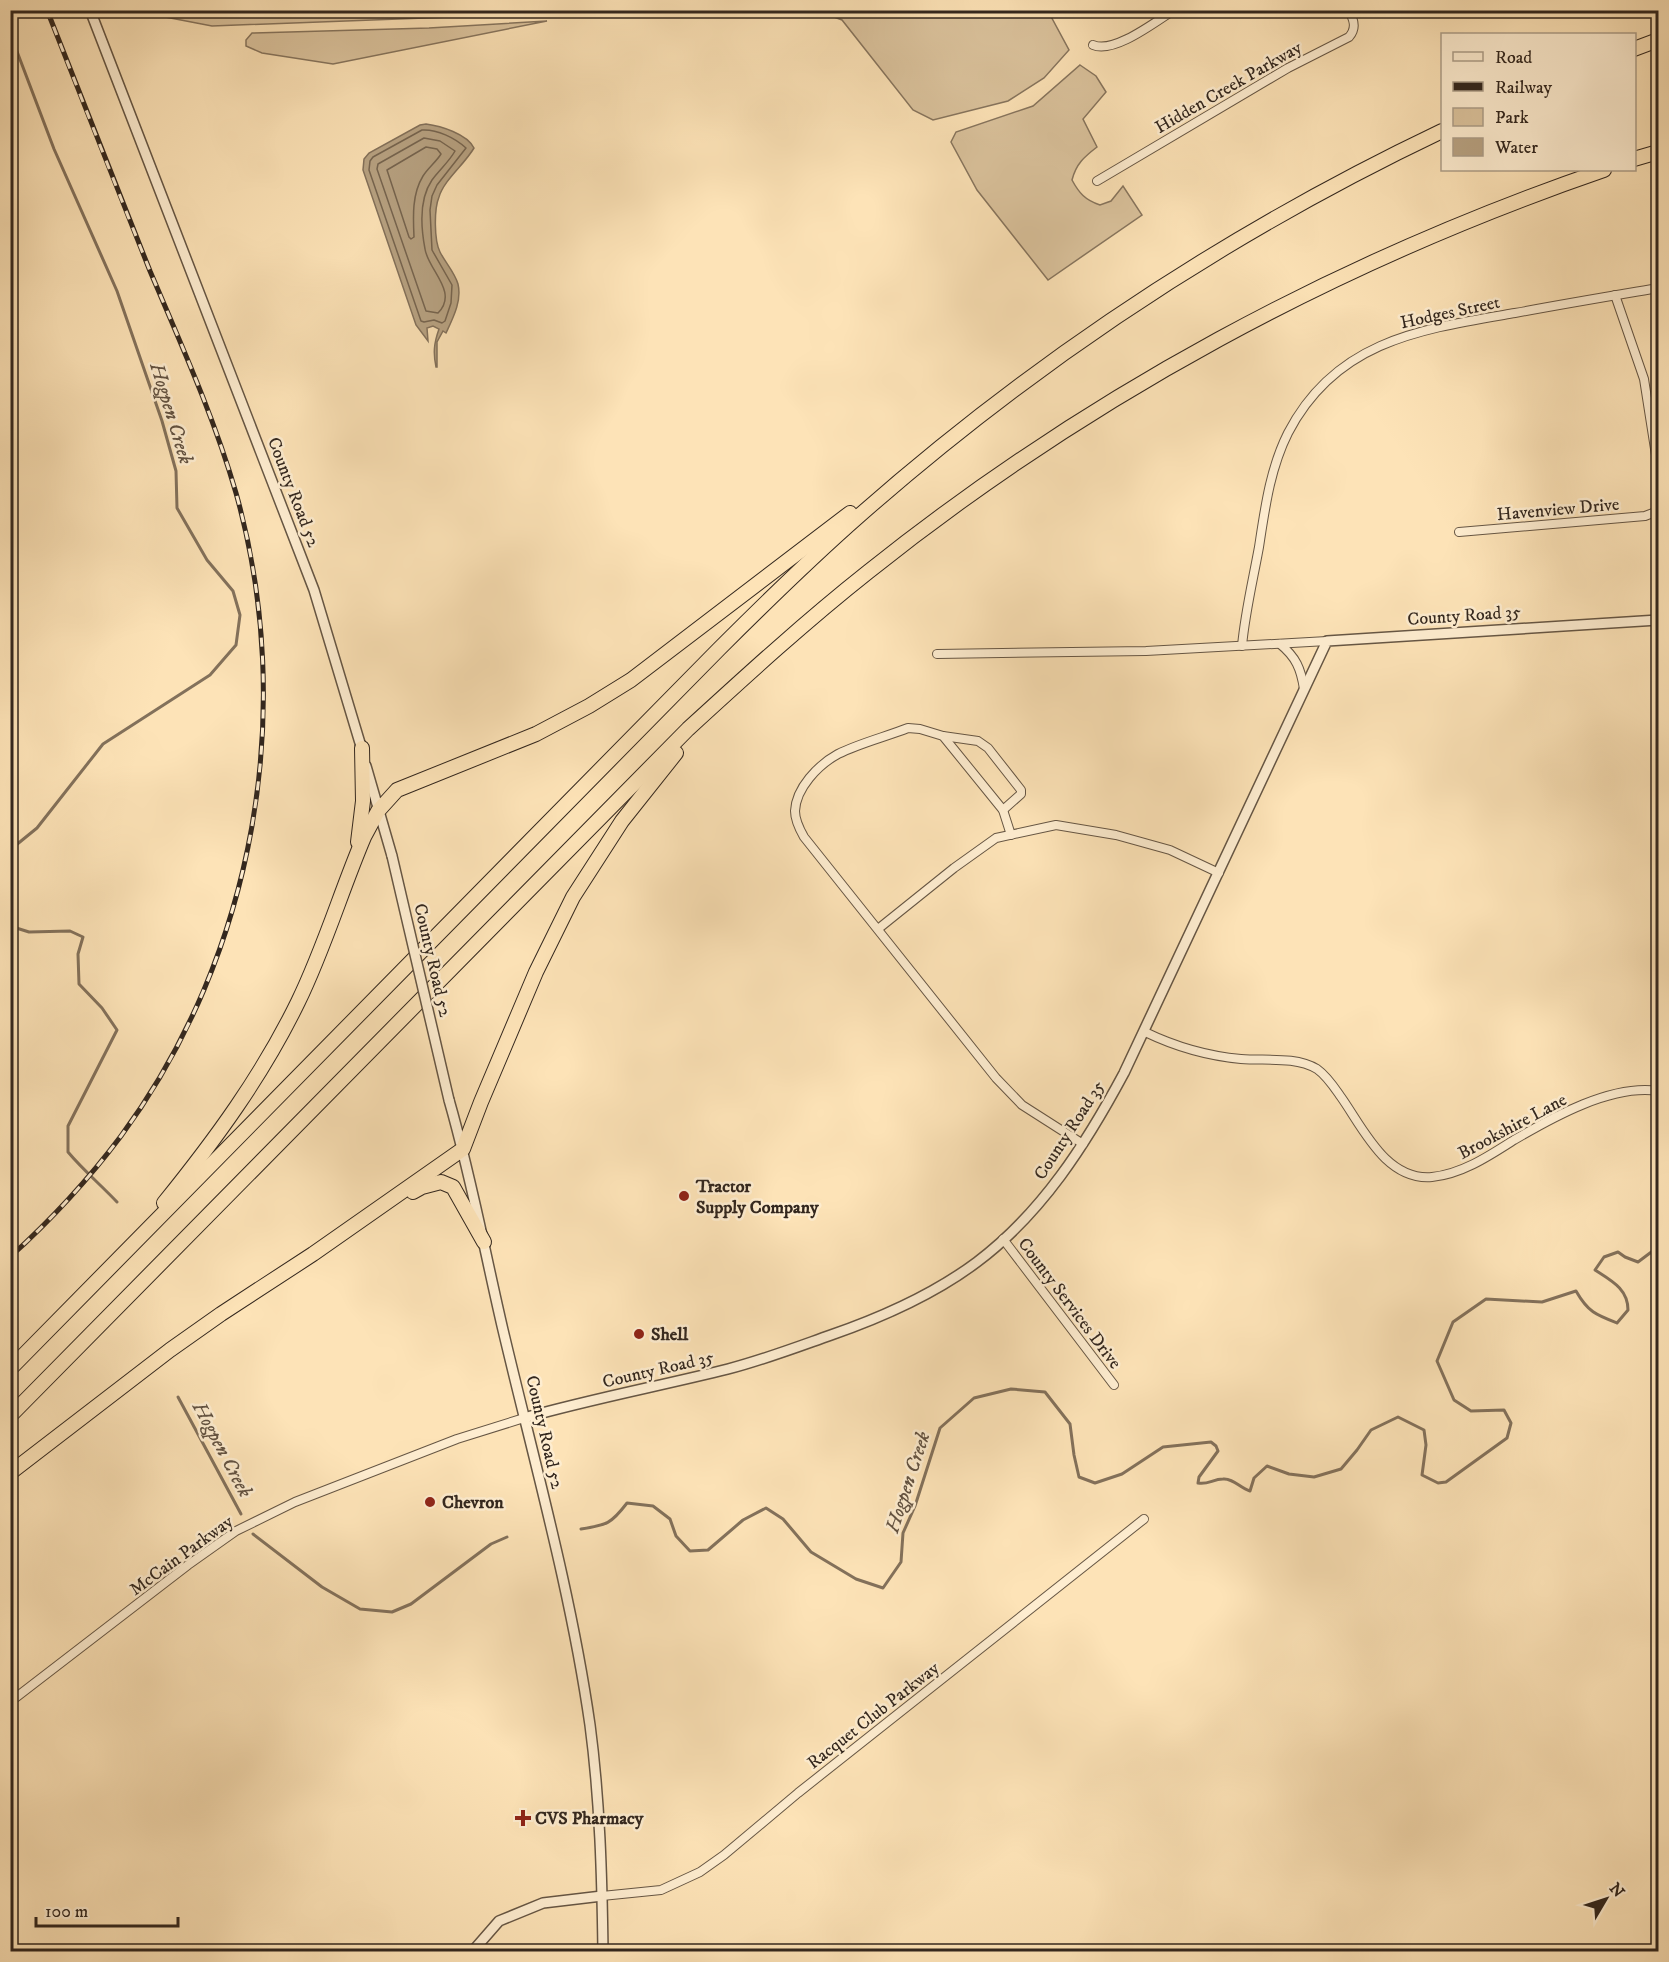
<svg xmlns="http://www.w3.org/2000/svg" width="1669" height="1962" viewBox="0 0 1669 1962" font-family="'IM FELL DW Pica',serif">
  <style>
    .green { fill: #dbc39d; stroke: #87755e; stroke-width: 1.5 }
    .water { fill: #b8a383; stroke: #83715b; stroke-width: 1.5 }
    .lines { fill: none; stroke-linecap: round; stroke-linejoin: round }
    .shore { stroke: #766550; stroke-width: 1.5 }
    .stream { stroke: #83715b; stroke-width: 3 }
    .minor-casing { stroke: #665644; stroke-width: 10 }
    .tertiary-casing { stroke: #665644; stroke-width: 12 }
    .motorway-casing { stroke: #33271e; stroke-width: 16 }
    .minor { stroke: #feedd0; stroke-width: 8 }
    .tertiary { stroke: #feedd0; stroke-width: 9 }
    .motorway { stroke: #fde3b7; stroke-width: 14 }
    .rail-casing { stroke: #33271e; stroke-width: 5 }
    .rail { stroke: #feedd0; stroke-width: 3; stroke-dasharray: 9; stroke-linecap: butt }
    .tertiary-bridge-casing { stroke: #665644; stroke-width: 12; stroke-linecap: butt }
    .tertiary-bridge { stroke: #feedd0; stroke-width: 9 }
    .poi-dot { fill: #8f2418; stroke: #feedd0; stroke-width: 2 }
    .labels { text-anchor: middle; stroke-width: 5; stroke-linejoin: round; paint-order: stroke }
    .street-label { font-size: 18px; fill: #33271e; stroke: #feedd0 }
    .poi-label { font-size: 18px; font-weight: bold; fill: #33271e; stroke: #feedd0; text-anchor: start }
    .water-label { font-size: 20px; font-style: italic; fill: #625241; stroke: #feedd0 }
  </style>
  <rect width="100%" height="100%" fill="#fde3b7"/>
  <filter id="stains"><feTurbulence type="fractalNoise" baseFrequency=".00333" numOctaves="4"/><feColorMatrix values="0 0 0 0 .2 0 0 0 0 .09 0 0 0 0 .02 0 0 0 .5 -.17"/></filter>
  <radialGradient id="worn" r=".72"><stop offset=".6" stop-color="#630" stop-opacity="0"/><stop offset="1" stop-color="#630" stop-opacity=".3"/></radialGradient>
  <g class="green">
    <path d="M134 11H516L451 17 212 26Z"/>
    <path d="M818 11H1048L1069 50 1044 78 1008 101 933 120 913 110 842 20Z"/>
    <path d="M547 21 333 64 262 53 246 46V40L252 33 429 28Z"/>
    <path d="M1080 65 1096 76 1106 92 1083 119 1097 147C1084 157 1076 164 1072 180 1079 193 1085 200 1100 205L1111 201 1123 186 1142 215 1048 280 977 190 951 142 956 132 1033 106Z"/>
  </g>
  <path class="water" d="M426 124C441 126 467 134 474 148 464 165 444 180 439 197 434 209 434 240 440 252 445 262 455 273 458 284 462 301 453 318 446 333L443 331 437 342V367H436C433 353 434 343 439 329L433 326 427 328 428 341 416 325 363 170 364 159 369 153 420 125Z"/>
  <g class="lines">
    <g class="shore">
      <path d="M422 130C437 129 455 138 466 148L437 185 432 196 430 210 432 250 452 285 451 303 445 321 442 323 434 320 424 322 421 321 369 170 370 161 373 157Z"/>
      <path d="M424 138 440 141 455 151C449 162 439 170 432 180 419 199 421 228 425 249 428 270 459 292 438 313L426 311 377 169 378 164Z"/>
      <path d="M426 147 437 149 441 154C436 162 428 168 423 176 412 194 413 216 414 237L411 239 409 237 387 170Z"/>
    </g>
    <g class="stream">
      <path d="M10 33 54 149 117 291 162 421 176 471 177 508 207 560 233 591 240 615 236 645 210 675 103 744 37 828 10 850"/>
      <path d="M10 926 29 932 70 931 83 937 78 954 79 984 102 1008 117 1030 68 1126V1152C83 1170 101 1185 117 1202"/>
      <path d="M178 1397 241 1514"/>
      <path d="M581 1529C607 1525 611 1524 627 1503L653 1506 670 1519 676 1536 690 1551 708 1550 743 1520 766 1508 783 1519 811 1552 856 1579 883 1588 901 1562 903 1533 915 1506 940 1428 974 1398 1011 1389 1045 1392 1070 1424 1074 1455 1079 1477 1095 1483 1122 1474 1163 1447 1211 1442 1216 1446 1218 1451 1199 1477 1198 1483C1208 1485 1213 1479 1223 1479 1233 1478 1240 1488 1250 1491L1254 1478 1267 1466 1289 1474 1314 1477 1341 1469 1357 1450 1371 1430 1398 1417 1424 1430 1426 1445 1422 1475 1438 1483 1446 1482 1507 1438 1511 1423 1504 1410 1471 1411 1454 1400 1437 1361 1453 1322 1486 1299 1542 1302 1576 1291C1588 1312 1596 1315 1617 1323L1628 1310C1628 1289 1612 1281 1595 1270L1604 1257 1618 1252 1625 1257 1638 1262 1658 1247"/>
      <path d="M253 1534 322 1587 360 1609 392 1612 411 1604 491 1544 507 1537"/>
    </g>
    <defs>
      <g id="minor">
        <path d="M1093 45C1114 54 1155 22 1174 10"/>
        <path d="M1097 181 1288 68 1349 37C1357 28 1354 19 1348 10"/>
        <path d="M1615 295 1644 379 1658 468"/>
        <path d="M1459 532 1645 516 1658 511"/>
        <path d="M1280 644C1296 657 1301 669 1304 689"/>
        <path d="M1242 646C1245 613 1253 580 1259 547 1265 508 1270 469 1288 433 1336 340 1422 329 1515 313 1563 304 1611 296 1658 288"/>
        <path d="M937 654 1146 651 1327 641"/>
        <path d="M943 736 978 741 988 748 1021 790V794L1003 810"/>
        <path d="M1011 835 1003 810 943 736 920 729 908 728C885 737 860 743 838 754 818 765 796 788 795 811 795 820 800 830 804 837L996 1078 1022 1105 1083 1144"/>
        <path d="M878 929 954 868 996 838 1056 825 1116 835 1170 850 1219 873"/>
        <path d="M1145 1032C1174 1046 1208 1056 1241 1059 1265 1061 1295 1056 1317 1069 1327 1076 1334 1087 1341 1097 1363 1128 1386 1181 1432 1177 1462 1174 1489 1156 1514 1140 1553 1117 1612 1084 1658 1091"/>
        <path d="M1003 1239 1114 1385"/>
        <path d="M10 1702 188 1565 236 1531 295 1502 457 1439 524 1418"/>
        <path d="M602 1896 661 1890 700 1872 724 1855 798 1793 1144 1519"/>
      </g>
      <g id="tertiary">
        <path d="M90 10 314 590 363 753"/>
        <path d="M366 766 392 856"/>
        <path d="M449 1100C471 1176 485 1253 503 1330 534 1461 571 1592 590 1725 600 1800 602 1876 603 1952"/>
        <path d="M524 1418C591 1399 660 1386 728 1369 763 1360 797 1347 831 1335 883 1317 933 1295 977 1262 1042 1213 1086 1144 1124 1073L1327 641 1658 620"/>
        <path d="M472 1952 499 1921 543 1903 602 1896"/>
      </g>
      <g id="motorway">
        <path d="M1634 49 1658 40"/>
        <path d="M1634 159 1658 152"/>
        <path d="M358 842 363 801 362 748"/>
        <path d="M413 1192 422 1187 441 1182 453 1187 484 1242"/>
        <path d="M164 1203C215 1140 262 1076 298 1002 324 949 341 891 364 837L378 811 397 790 536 734 589 706 631 680 850 513"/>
        <path d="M10 1369 719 649C765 603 811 558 860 515 1036 360 1232 231 1442 131"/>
        <path d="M10 1416 688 729C747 675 806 621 868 572 1088 396 1339 261 1604 170"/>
        <path d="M10 1473 170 1350 221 1314 313 1254 463 1149 481 1102 536 972 573 897 622 821 676 753"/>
      </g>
    </defs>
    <use href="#minor" class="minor-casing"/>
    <use href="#tertiary" class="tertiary-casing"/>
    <use href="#motorway" class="motorway-casing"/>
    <use href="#minor" class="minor"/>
    <use href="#tertiary" class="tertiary"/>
    <use href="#motorway" class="motorway"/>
    <defs>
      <path id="rail" d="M10 1257C51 1220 88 1180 121 1136 255 954 297 711 236 493 214 417 181 344 150 271 115 184 81 97 47 10"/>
    </defs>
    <use href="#rail" class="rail-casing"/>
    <use href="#rail" class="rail"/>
    <defs>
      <path id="tertiary-bridge" d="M392 856 449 1100"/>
    </defs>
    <use href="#tertiary-bridge" class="tertiary-bridge-casing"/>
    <use href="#tertiary-bridge" class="tertiary-bridge"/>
  </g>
  <g class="poi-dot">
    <circle cx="684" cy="1196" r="6"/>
    <circle cx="639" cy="1334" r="6"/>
    <circle cx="430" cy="1502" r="6"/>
    <path d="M520 1809h6v6h6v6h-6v6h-6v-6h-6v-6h6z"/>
  </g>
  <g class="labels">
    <g class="street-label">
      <text transform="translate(1228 87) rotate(-30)" y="6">Hidden Creek Parkway</text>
      <text transform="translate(1450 312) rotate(-12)" y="6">Hodges Street</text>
      <text transform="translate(294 492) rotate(69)" y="6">County Road 52</text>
      <text transform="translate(1558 509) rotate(-5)" y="6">Havenview Drive</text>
      <text transform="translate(1464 615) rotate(-4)" y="6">County Road 35</text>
      <text transform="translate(433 960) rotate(77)" y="6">County Road 52</text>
      <text transform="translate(1512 1126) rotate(-28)" y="6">Brookshire Lane</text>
      <text transform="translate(1069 1130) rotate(-57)" y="6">County Road 35</text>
      <text transform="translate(1070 1303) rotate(53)" y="6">County Services Drive</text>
      <text transform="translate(658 1369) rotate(-13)" y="6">County Road 35</text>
      <text transform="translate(545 1432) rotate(77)" y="6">County Road 52</text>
      <text transform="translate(181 1555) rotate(-36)" y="6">McCain Parkway</text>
      <text transform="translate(873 1715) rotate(-38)" y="6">Racquet Club Parkway</text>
    </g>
    <g class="poi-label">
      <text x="696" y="1192">Tractor<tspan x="696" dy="21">Supply Company</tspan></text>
      <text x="651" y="1340">Shell</text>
      <text x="442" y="1508">Chevron</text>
      <text x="535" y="1824">CVS Pharmacy</text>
    </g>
    <g class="water-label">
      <text transform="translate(172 413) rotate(73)" y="7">Hogpen Creek</text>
      <text transform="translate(223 1449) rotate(62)" y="7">Hogpen Creek</text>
      <text transform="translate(907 1482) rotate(-72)" y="7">Hogpen Creek</text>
    </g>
  </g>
  <rect width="1669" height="1962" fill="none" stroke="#fde3b7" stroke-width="36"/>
  <rect x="12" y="12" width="1645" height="1938" fill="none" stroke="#33271e" stroke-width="3"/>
  <rect x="18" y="18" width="1633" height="1926" fill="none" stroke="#33271e" stroke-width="1.5"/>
  <rect x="1441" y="33" width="195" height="138" fill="#feedd0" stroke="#ad9e89" stroke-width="1.5"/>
  <rect x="1453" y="52" width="30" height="9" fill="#feedd0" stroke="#ad9e89" stroke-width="1.5"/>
  <text x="1495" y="63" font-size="18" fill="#33271e">Road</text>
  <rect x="1453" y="82" width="30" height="9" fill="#33271e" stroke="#ad9e89" stroke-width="1.5"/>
  <text x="1495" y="93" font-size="18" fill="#33271e">Railway</text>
  <rect x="1453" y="108" width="30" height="18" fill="#dbc39d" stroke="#ad9e89" stroke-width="1.5"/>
  <text x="1495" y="123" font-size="18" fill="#33271e">Park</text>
  <rect x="1453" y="138" width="30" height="18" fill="#b8a383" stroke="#ad9e89" stroke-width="1.5"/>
  <text x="1495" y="153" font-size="18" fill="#33271e">Water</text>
  <g transform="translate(1606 1899) rotate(51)" stroke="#feedd0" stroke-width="4.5" paint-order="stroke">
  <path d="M0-4.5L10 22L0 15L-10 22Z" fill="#33271e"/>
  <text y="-9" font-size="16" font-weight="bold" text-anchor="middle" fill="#33271e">N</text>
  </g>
  <path d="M36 1917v9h142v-9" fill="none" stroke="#33271e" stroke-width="3"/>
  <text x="45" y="1917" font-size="18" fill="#33271e" stroke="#feedd0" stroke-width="4.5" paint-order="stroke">100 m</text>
  <rect width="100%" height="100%" filter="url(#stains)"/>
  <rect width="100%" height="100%" fill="url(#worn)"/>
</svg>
